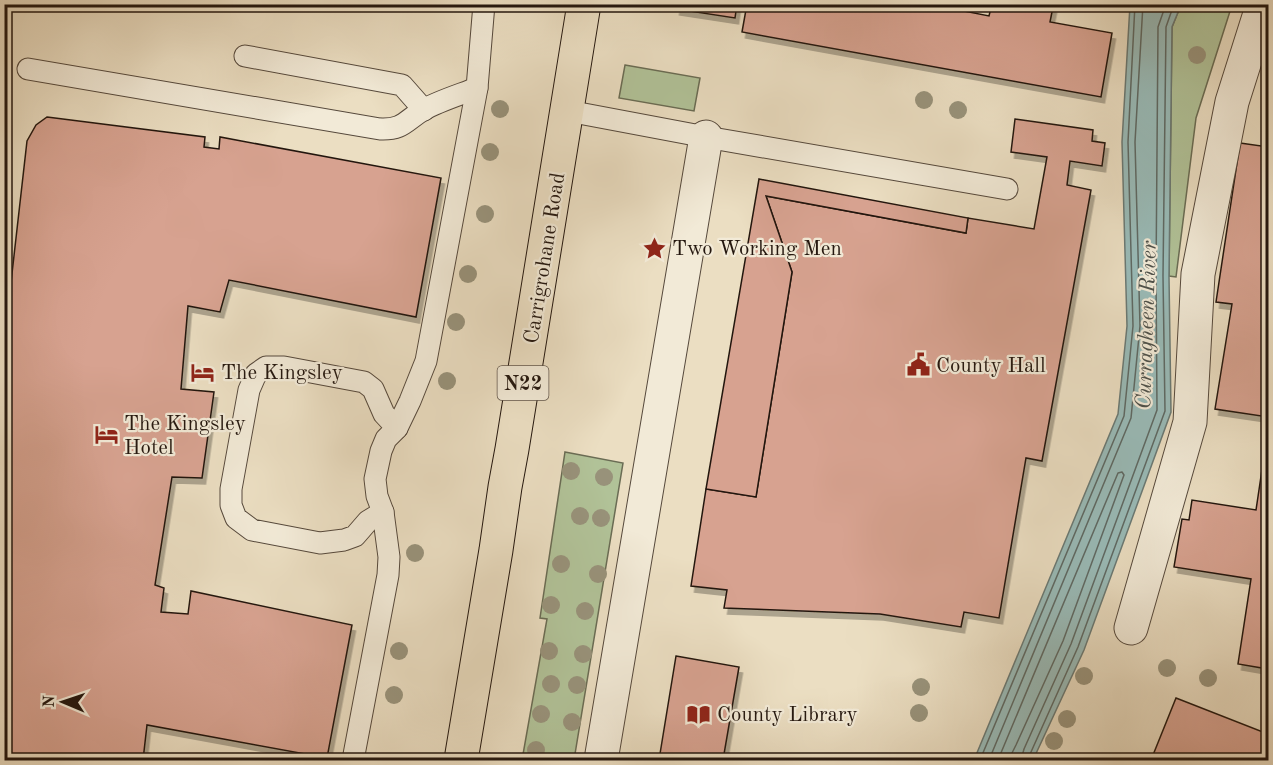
<svg xmlns="http://www.w3.org/2000/svg" width="1273" height="765" viewBox="0 0 1273 765" font-family="'Old Standard TT',serif">
  <style>
    .green { fill: #b1c298; stroke: #6a6c54; stroke-width: 1.5 }
    .water { fill: #99bbb8; stroke: #6a7974; stroke-width: 1.5 }
    .lines { fill: none; stroke-linecap: round; stroke-linejoin: round }
    .shore { stroke: #5e6964; stroke-width: 1.5 }
    .building { fill: #d7a290; stroke: #24170f; stroke-width: 1.5; filter: url(#shadow) }
    .lane-casing { stroke: #56493c; stroke-width: 23 }
    .street-casing { stroke: #56493c; stroke-width: 35 }
    .highway-casing { stroke: #24170f; stroke-width: 35 }
    .lane { stroke: #f2ead7; stroke-width: 21 }
    .street { stroke: #f2ead7; stroke-width: 33 }
    .highway { stroke: #ebdec2; stroke-width: 33 }
    .tree { fill: #98927a }
    .labels { text-anchor: middle; stroke-width: 4.5; stroke-linejoin: round; paint-order: stroke }
    .shield { fill: #f2ead7; stroke: #62564b; stroke-width: 1.5 }
    .shield-label { font-size: 20px; font-weight: bold; fill: #24170f }
    .poi-label { font-size: 21px; fill: #24170f; stroke: #f2ead7; text-anchor: start }
    .street-label { font-size: 21px; fill: #24170f; stroke: #f2ead7 }
    .water-label { font-size: 22px; font-style: italic; fill: #4d504a; stroke: #f2ead7 }
  </style>
  <defs>
    <filter id="shadow"><feDropShadow dx="3.5" dy="6" stdDeviation="0" flood-color="#0004"/></filter>
  </defs>
  <rect width="100%" height="100%" fill="#ebdec2"/>
  <filter id="stains"><feTurbulence type="fractalNoise" baseFrequency=".00333" numOctaves="4"/><feColorMatrix values="0 0 0 0 .2 0 0 0 0 .09 0 0 0 0 .02 0 0 0 .5 -.17"/></filter>
  <radialGradient id="worn" r=".72"><stop offset=".6" stop-color="#630" stop-opacity="0"/><stop offset="1" stop-color="#630" stop-opacity=".3"/></radialGradient>
  <g class="green">
    <path d="M1181 5H1232L1196 118 1176 277 1169 276 1172 27Z"/>
    <path d="M625 65 700 78 694 111 619 98Z"/>
    <path d="M565 452 623 463 574 760H522L547 619 540 618Z"/>
  </g>
  <path class="water" d="M1142 4 1181 5 1172 27 1169 276 1171 412 1084 650 1033 760H974L1118 414 1127 326 1122 142 1130 5 1141 6Z"/>
  <g class="lines">
    <g class="shore">
      <path d="M980 760 1124 416 1133 326 1128 142 1135 4"/>
      <path d="M989 760 1131 418 1140 326 1135 142 1143 4"/>
      <path d="M998 760 1118 473 1122 472 1124 475 1063 641 1016 745 1012 753V760"/>
      <path d="M1021 760 1024 749 1071 644 1157 410 1156 276 1158 27 1166 4"/>
      <path d="M1028 760 1031 752 1078 647 1165 411 1163 276 1166 27 1174 4"/>
    </g>
  </g>
  <g class="building">
    <path d="M677 4H737L735 18 676 9Z"/>
    <path d="M747 4H928L989 16 992 4H1040L1053 7 1050 22 1112 33 1101 97 742 32Z"/>
    <path d="M47 117 205 137 204 147 219 149 220 137 441 178 416 317 229 280 220 312 188 306 181 389 214 392 202 478 172 477 155 585 164 588 161 612 188 614 191 591 352 625 327 758 147 725 143 760H4V657L8 615H4V344L27 141 36 125Z"/>
    <path d="M1015 119 1093 130 1092 141 1105 143 1102 166 1070 161 1067 185 1091 190 1042 461 1026 458 999 618 964 612 961 627 880 614 724 608 727 590 691 586 706 489 756 497 792 272 766 196 966 233 968 218 1034 229 1047 157 1011 152Z"/>
    <path d="M1240 143 1268 147V144V417L1215 409 1232 304 1216 302Z"/>
    <path d="M759 179 968 218 966 233 766 196 792 272 756 497 706 489Z"/>
    <path d="M1268 429V669L1238 664 1251 579 1174 567 1182 519 1189 520 1192 500 1256 510Z"/>
    <path d="M676 656 739 667 723 760H659Z"/>
    <path d="M1176 698 1268 734V760H1151Z"/>
  </g>
  <g class="lines">
    <defs>
      <g id="lane">
        <path d="M245 56 402 85 424 110"/>
        <path d="M28 69 380 129C403 130 405 121 423 110 439 101 459 95 477 88L484 4"/>
        <path d="M568 111 706 137 1007 189"/>
        <path d="M266 367H284L364 382 373 389 384 414 397 428 386 439 381 451 375 479 377 496 383 512 368 521 355 536 344 540 320 543 252 530 236 518 231 505V489L249 390 256 374Z"/>
        <path d="M397 428 410 401 426 361 477 88"/>
        <path d="M353 760 388 575 389 557 383 512"/>
      </g>
      <g id="street">
        <path d="M1131 628 1190 422 1198 274 1232 102 1263 4"/>
        <path d="M601 760 706 137"/>
      </g>
      <path id="highway" d="M461 760 496 550 505 487 512 449 584 4"/>
    </defs>
    <use href="#lane" class="lane-casing"/>
    <use href="#street" class="street-casing"/>
    <use href="#highway" class="highway-casing"/>
    <use href="#lane" class="lane"/>
    <use href="#street" class="street"/>
    <use href="#highway" class="highway"/>
  </g>
  <g class="tree">
    <circle cx="1197" cy="55" r="9"/>
    <circle cx="924" cy="100" r="9"/>
    <circle cx="500" cy="109" r="9"/>
    <circle cx="958" cy="110" r="9"/>
    <circle cx="490" cy="152" r="9"/>
    <circle cx="485" cy="214" r="9"/>
    <circle cx="468" cy="274" r="9"/>
    <circle cx="456" cy="322" r="9"/>
    <circle cx="447" cy="381" r="9"/>
    <circle cx="571" cy="471" r="9"/>
    <circle cx="604" cy="477" r="9"/>
    <circle cx="580" cy="516" r="9"/>
    <circle cx="601" cy="518" r="9"/>
    <circle cx="415" cy="553" r="9"/>
    <circle cx="561" cy="564" r="9"/>
    <circle cx="598" cy="574" r="9"/>
    <circle cx="551" cy="605" r="9"/>
    <circle cx="585" cy="611" r="9"/>
    <circle cx="399" cy="651" r="9"/>
    <circle cx="549" cy="651" r="9"/>
    <circle cx="583" cy="654" r="9"/>
    <circle cx="1167" cy="668" r="9"/>
    <circle cx="1084" cy="676" r="9"/>
    <circle cx="1208" cy="678" r="9"/>
    <circle cx="551" cy="684" r="9"/>
    <circle cx="577" cy="685" r="9"/>
    <circle cx="921" cy="687" r="9"/>
    <circle cx="394" cy="695" r="9"/>
    <circle cx="919" cy="713" r="9"/>
    <circle cx="541" cy="714" r="9"/>
    <circle cx="1067" cy="719" r="9"/>
    <circle cx="572" cy="722" r="9"/>
    <circle cx="1054" cy="741" r="9"/>
    <circle cx="536" cy="750" r="9"/>
  </g>
  <defs>
    <symbol id="sight-bare" viewBox="-9 -9 18 18"><path d="M0-6L1.8-2.2L6-1.7L2.9 1.2L3.7 5.4L0 3.3L-3.7 5.4L-2.9 1.2L-6-1.7L-1.8-2.2Z" fill="#8f2418" stroke="#f2ead7" stroke-width="2.5" paint-order="stroke"/></symbol>
    <symbol id="civic-bare" viewBox="-9 -9 18 18"><path d="M-.6-6.5H3V-4.5H.6V-3L4-1V1h2V6H-6V1h2V-1L-.6-3ZM-1.2 2.5V6h2.4V2.5Z" fill="#8f2418" stroke="#f2ead7" stroke-width="2.5" paint-order="stroke"/></symbol>
    <symbol id="hotel-bare" viewBox="-9 -9 18 18"><path d="M-6-4.5h1.5V1H6V5H4.5V3h-9V5H-6ZM-4 0a1.8 1.8 0 1 1 3.6 0ZM.5 0V-2.5h3Q6-2.5 6 0Z" fill="#8f2418" stroke="#f2ead7" stroke-width="2.5" paint-order="stroke"/></symbol>
    <symbol id="library-bare" viewBox="-9 -9 18 18"><path d="M-6-4Q-3-5.5-.7-3.5V5Q-3 3-6 4ZM6-4Q3-5.5 .7-3.5V5Q3 3 6 4Z" fill="#8f2418" stroke="#f2ead7" stroke-width="2.5" paint-order="stroke"/></symbol>
  </defs>
  <g fill-rule="evenodd">
    <use href="#sight-bare" x="638" y="232" width="33" height="33"/>
    <use href="#civic-bare" x="902" y="348" width="33" height="33"/>
    <use href="#hotel-bare" x="186" y="356" width="33" height="33"/>
    <use href="#hotel-bare" x="90" y="418" width="33" height="33"/>
    <use href="#library-bare" x="682" y="698" width="33" height="33"/>
  </g>
  <g class="labels">
    <rect class="shield" x="497.5" y="366" width="51" height="34" rx="4.5"/>
    <g class="shield-label">
      <text x="523" y="390">N22</text>
    </g>
    <g class="poi-label">
      <text x="672" y="255">Two Working Men</text>
      <text x="936" y="372">County Hall</text>
      <text x="221" y="379">The Kingsley</text>
      <text x="124" y="430">The Kingsley<tspan x="124" dy="24">Hotel</tspan></text>
      <text x="717" y="721">County Library</text>
    </g>
    <g class="street-label">
      <text transform="translate(544 258) rotate(-81)" y="7">Carrigrohane Road</text>
    </g>
    <g class="water-label">
      <text transform="translate(1145 325) rotate(-88)" y="8">Curragheen River</text>
    </g>
  </g>
  <rect width="1273" height="765" fill="none" stroke="#ebdec2" stroke-width="24"/>
  <rect x="6" y="6" width="1261" height="753" fill="none" stroke="#24170f" stroke-width="3"/>
  <rect x="12" y="12" width="1249" height="741" fill="none" stroke="#24170f" stroke-width="1.5"/>
  <g transform="translate(63 702) rotate(272)" stroke="#f2ead7" stroke-width="4.5" paint-order="stroke">
  <path d="M0-4.5L10 22L0 15L-10 22Z" fill="#24170f"/>
  <text y="-9" font-size="16" font-weight="bold" text-anchor="middle" fill="#24170f">N</text>
  </g>
  <rect width="100%" height="100%" filter="url(#stains)"/>
  <rect width="100%" height="100%" fill="url(#worn)"/>
</svg>
